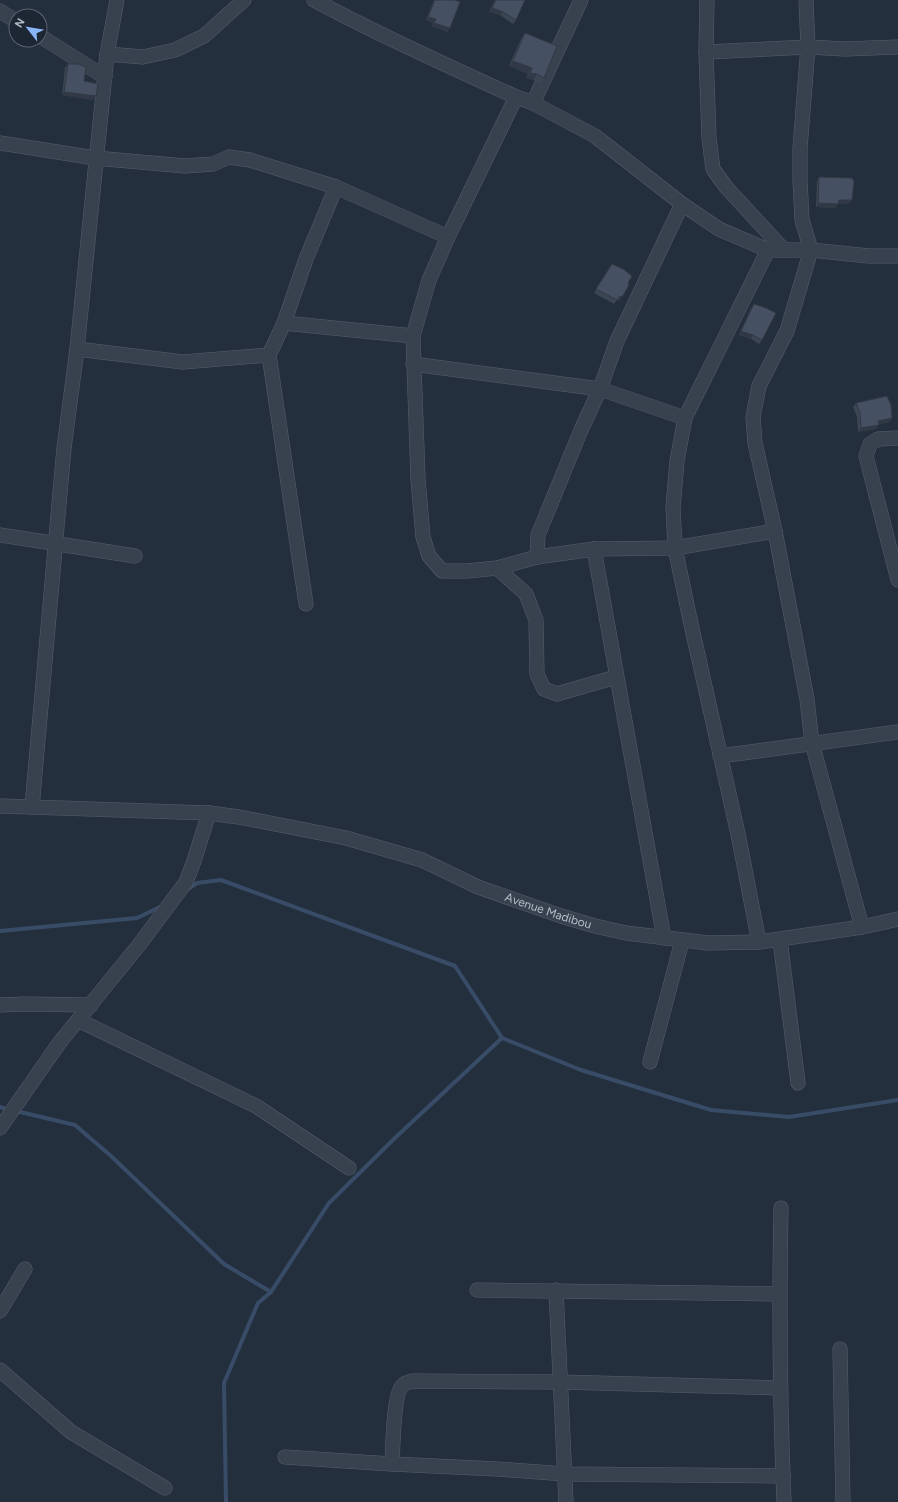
<svg xmlns="http://www.w3.org/2000/svg" width="898" height="1502" viewBox="0 0 898 1502" font-family="Figtree,sans-serif">
  <style>
    .lines { fill: none; stroke-linecap: round; stroke-linejoin: round }
    .stream { stroke: #394c67; stroke-width: 4 }
    .minor-casing { stroke: #565f6c; stroke-width: 15 }
    .minor { stroke: #38414e; stroke-width: 14 }
    .wall { fill: #3b4654 }
    .shaded-wall { fill: #303945 }
    .building { fill: #455162; stroke: #303945 }
    .labels { text-anchor: middle; stroke-width: 3; stroke-linejoin: round; paint-order: stroke }
    .street-label { font-size: 12px; fill: #b4bcc9; stroke: #1d2633 }
  </style>
  <rect width="100%" height="100%" fill="#242f3e"/>
  <g class="lines">
    <g class="stream">
      <path d="M188 889 197 883 221 880 455 966 502 1038 581 1070 711 1110 789 1117 898 1100"/>
      <path d="M0 931 137 918 162 906"/>
      <path d="M0 1107 9 1110"/>
      <path d="M16 1111 75 1125 111 1156 224 1264 271 1292 329 1203 396 1137 502 1038"/>
      <path d="M226 1502 224 1383 258 1303 271 1292"/>
    </g>
    <defs>
      <g id="minor">
        <path d="M117 0 107 54 143 57 175 50 204 36 244 0"/>
        <path d="M314 0C380 35 448 66 516 97L533 103 595 136 682 204 719 229 768 250H811L869 256H898"/>
        <path d="M707 0 706 52 709 138 713 169 726 187 784 250"/>
        <path d="M806 0 808 47 800 148V181L802 220 811 250 787 331 759 386 753 417 755 443 775 531 807 699 812 743 862 927"/>
        <path d="M0 11 16 21"/>
        <path d="M40 36 105 77"/>
        <path d="M706 52 808 47 845 49 898 47"/>
        <path d="M516 97 448 237 429 280 413 336 418 479 423 537 429 556 442 571H467L497 568 537 557 594 549 675 548 775 531"/>
        <path d="M533 103 581 0"/>
        <path d="M0 143 95 158 185 166 213 164 229 157 250 160 336 187"/>
        <path d="M284 323 306 259 336 187 448 237"/>
        <path d="M77 349 183 362 269 355 284 323 413 336"/>
        <path d="M269 355 306 604"/>
        <path d="M413 364 600 389 685 418"/>
        <path d="M898 438 878 439 870 444 866 456 898 580"/>
        <path d="M0 535 135 556"/>
        <path d="M594 549 664 938"/>
        <path d="M537 557 538 535 581 430 600 389 617 341 682 204"/>
        <path d="M497 568 526 594 536 620 537 674 544 689 557 694 616 677"/>
        <path d="M720 756 898 732"/>
        <path id="s1" d="M0 806 209 813 239 817 346 838 422 860 478 887 561 916 595 926 626 933 708 943 759 942 862 927 898 919"/>
        <path d="M32 807 64 448 77 349 107 54"/>
        <path d="M780 940 798 1083"/>
        <path d="M759 942 738 834 691 624 675 548 673 507 677 461 685 418 768 250"/>
        <path d="M0 1005 24 1004 91 1005"/>
        <path d="M78 1020 256 1106 349 1168"/>
        <path d="M650 1062 682 941"/>
        <path d="M0 1128 60 1042 139 945 186 882 194 861 209 813"/>
        <path d="M781 1208C779 1306 780 1404 784 1502"/>
        <path d="M477 1290 779 1294"/>
        <path d="M556 1290 566 1502"/>
        <path d="M0 1311 25 1269"/>
        <path d="M840 1349 843 1502"/>
        <path d="M0 1370 71 1432 165 1488"/>
        <path d="M285 1457 392 1464 497 1469 565 1474 783 1476"/>
        <path d="M392 1464C393 1449 393 1393 403 1385 405 1383 409 1382 412 1381L560 1382 780 1388"/>
      </g>
    </defs>
    <use href="#minor" class="minor-casing"/>
    <use href="#minor" class="minor"/>
  </g>
  <g class="wall">
    <path d="M434 0H455L450 28 447 32 432 26 433 23 426 20Z"/>
    <path d="M495 0H525L516 20 513 24 500 15 489 12Z"/>
    <path d="M525 33 544 78 540 84 533 80 526 78 528 74 509 66 521 39Z"/>
    <path d="M68 64 84 81 93 100 62 95 65 68Z"/>
    <path d="M819 177 852 200 849 203 838 204 835 208 816 207 817 181Z"/>
    <path d="M609 268 628 283 619 301 617 300 614 304 594 293Z"/>
    <path d="M754 304 762 340 759 344 751 339 739 335 751 308Z"/>
    <path d="M856 403 892 418 889 422 879 424 876 429 858 432 857 417 853 407Z"/>
  </g>
  <g class="shaded-wall">
    <path d="M492 8 503 12 500 15 489 12Z"/>
    <path d="M428 17 436 19 433 23 426 20Z"/>
    <path d="M434 23 450 28 447 32 432 26Z"/>
    <path d="M513 61 532 68 528 74 509 66Z"/>
    <path d="M530 73 537 74 533 80 526 78Z"/>
    <path d="M64 92 96 96 93 100 62 95Z"/>
    <path d="M839 200H852L849 203 837 204H838L835 208 816 207 818 203Z"/>
    <path d="M620 296 622 297 619 301 617 300Z"/>
    <path d="M741 331 753 335 751 339 739 335Z"/>
    <path d="M892 418 889 422 875 425 878 421Z"/>
    <path d="M879 425 876 429 858 432 861 428Z"/>
  </g>
  <g class="building">
    <path d="M435 0H455L460 2 450 28 434 23 436 19 428 17Z"/>
    <path d="M496 0H525L516 20 503 12 492 8Z"/>
    <path d="M525 33 557 46 544 78 537 74 530 73 532 68 513 61Z"/>
    <path d="M68 64H78L86 67 84 81 98 84 96 96 64 92Z"/>
    <path d="M819 177 852 178 853 180 854 181 852 200H839L838 204 818 203Z"/>
    <path d="M612 264 623 269 632 276 628 283 629 285 622 297 620 296 617 300 596 289Z"/>
    <path d="M754 304 766 308 776 313 762 340 753 335 741 331Z"/>
    <path d="M887 396 891 405 892 418 878 421 879 425 861 428 860 413 856 403Z"/>
  </g>
  <g class="labels">
    <g class="street-label">
      <text dy="4" stroke="none"><textPath href="#s1" startOffset="564">Avenue Madibou</textPath></text>
    </g>
  </g>
  <g transform="translate(28 28) rotate(301)"><circle r="19" fill="#1d2633" stroke="#59626f"/>
  <path d="M0-3L7 15L0 10L-7 15Z" fill="#8ab4f8"/>
  <text y="-6" font-size="11" font-weight="bold" text-anchor="middle" fill="#b4bcc9">N</text>
  </g>
</svg>
